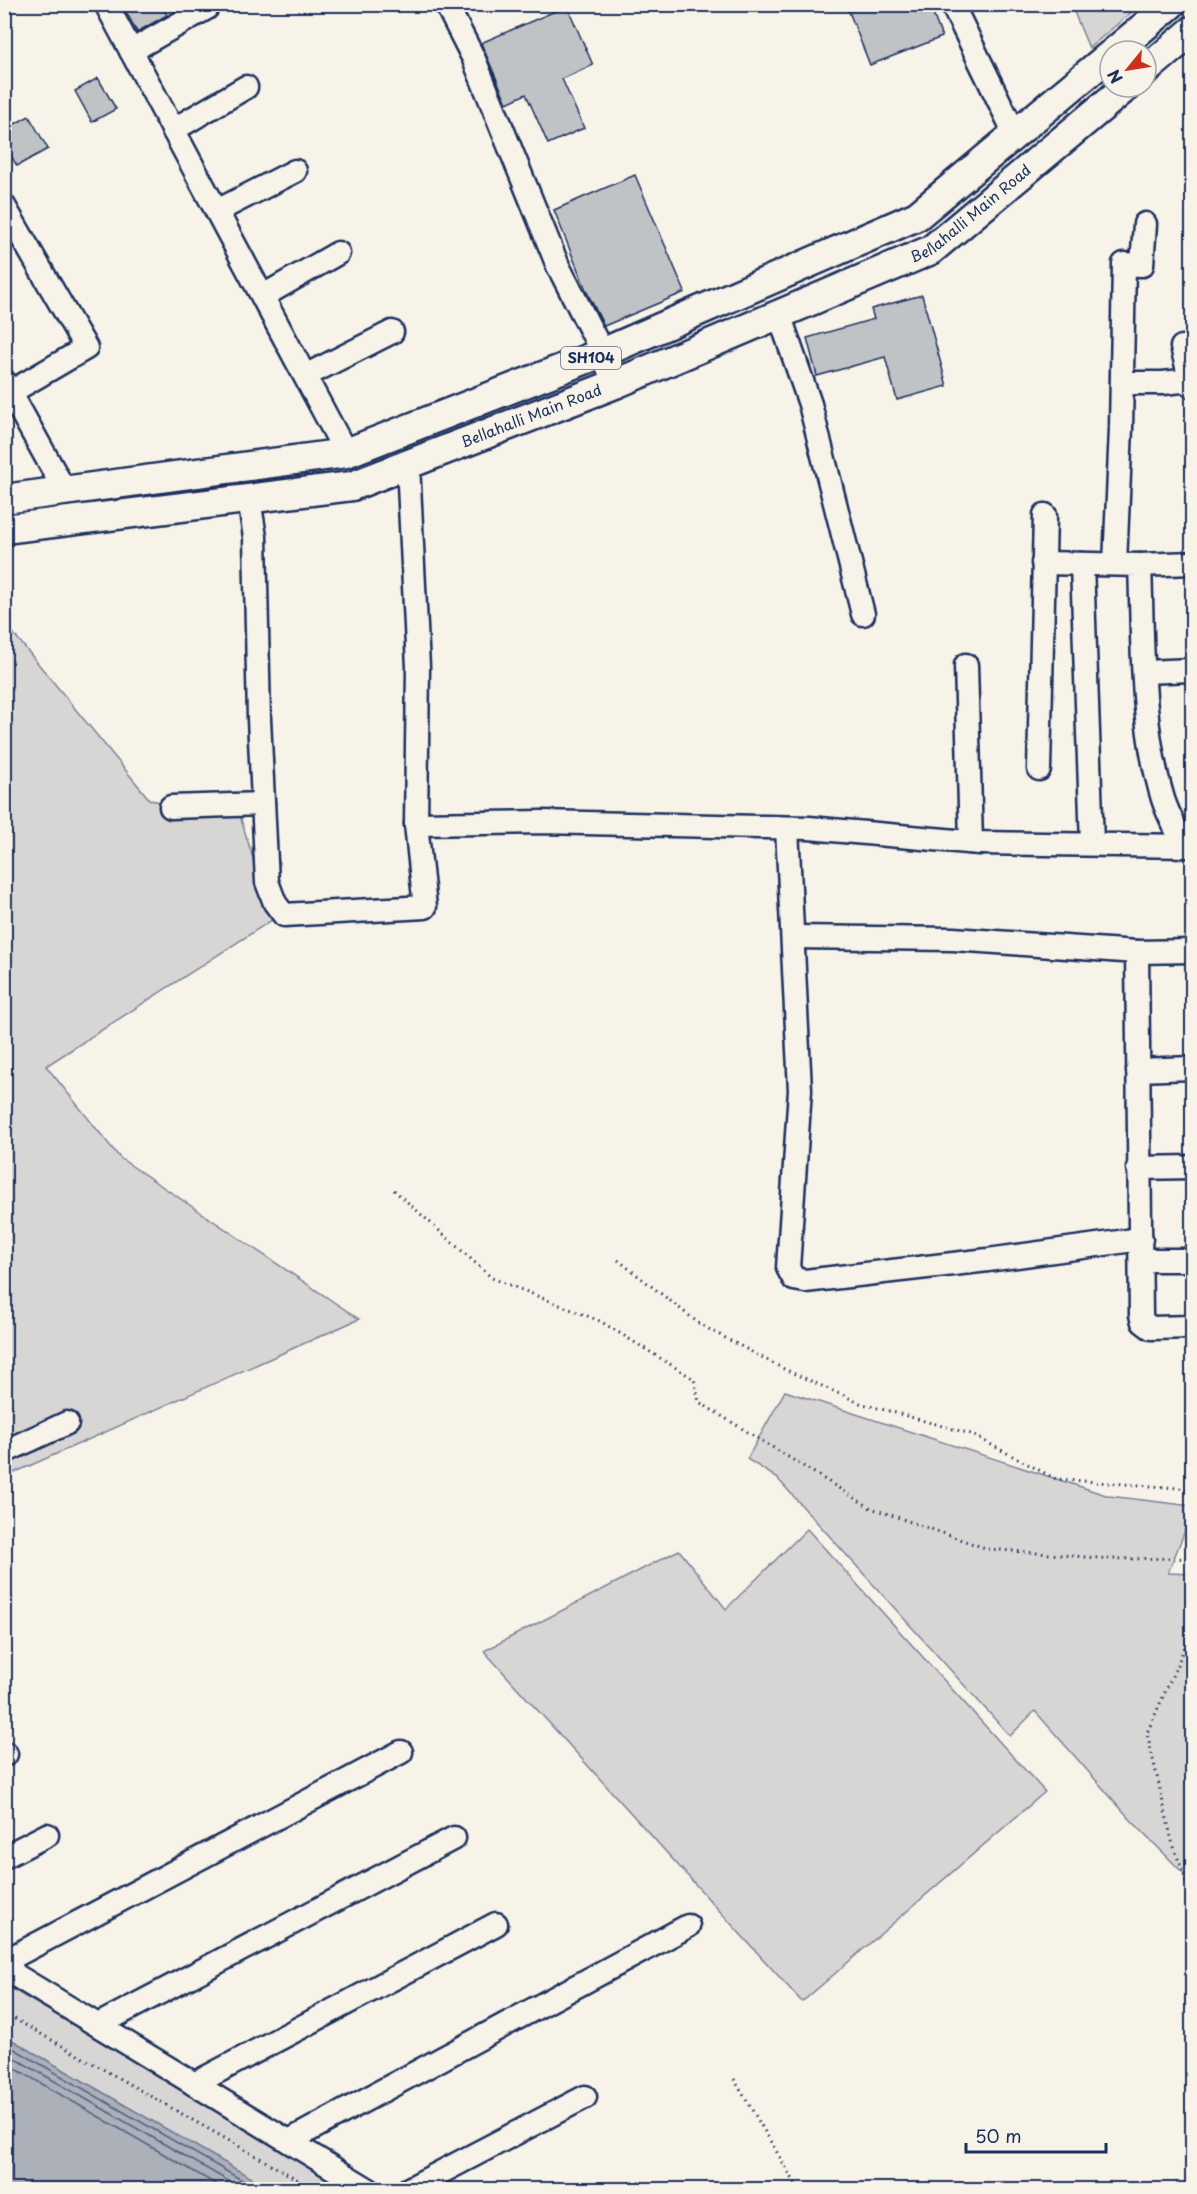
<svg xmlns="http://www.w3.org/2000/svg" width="1197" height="2194" viewBox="0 0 1197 2194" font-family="'Playpen Sans',sans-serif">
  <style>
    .green { fill: #d7d6d4; stroke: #798299; stroke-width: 1.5 }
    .water { fill: #acb0b9; stroke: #727c95; stroke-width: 1.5 }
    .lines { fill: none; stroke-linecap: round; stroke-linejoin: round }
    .shore { stroke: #556382; stroke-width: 1.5 }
    .building { fill: #c0c3c5; stroke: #1b2f5e; stroke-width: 1.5 }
    .minor-casing { stroke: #1b2f5e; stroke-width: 27 }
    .major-casing { stroke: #1b2f5e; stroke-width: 33 }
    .path { stroke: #1b2f5e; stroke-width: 3; stroke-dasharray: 1.5 4.5; stroke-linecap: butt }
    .minor { stroke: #f7f3e8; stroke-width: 22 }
    .major { stroke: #f7f3e8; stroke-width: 28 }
    .labels { text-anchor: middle; stroke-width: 5; stroke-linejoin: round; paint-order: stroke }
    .shield { fill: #f7f3e8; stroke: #5d6a87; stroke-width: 1.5 }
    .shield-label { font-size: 14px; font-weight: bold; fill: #1b2f5e }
    .street-label { font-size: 15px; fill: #1b2f5e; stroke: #f7f3e8 }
  </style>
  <rect width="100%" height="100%" fill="#f7f3e8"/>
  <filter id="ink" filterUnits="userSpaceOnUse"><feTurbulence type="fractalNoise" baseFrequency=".0167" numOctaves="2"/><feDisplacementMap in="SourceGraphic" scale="12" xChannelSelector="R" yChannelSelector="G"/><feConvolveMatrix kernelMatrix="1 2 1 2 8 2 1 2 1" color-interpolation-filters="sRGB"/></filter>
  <g filter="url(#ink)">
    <g class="green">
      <path d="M1071 5H1140L1089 48Z"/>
      <path d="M4 622 150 800 240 816 272 920 46 1066 120 1158 359 1319 9 1475 4 1467V848L8 845 4 839Z"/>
      <path d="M785 1391 1109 1496 1192 1506V1513L1168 1573 1192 1574V1882L1130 1819 1035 1711 1010 1736 777 1478 747 1459Z"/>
      <path d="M807 1529 1045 1792 802 2002 484 1651 679 1550 726 1609Z"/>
      <path d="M5 1985 355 2189H270L5 2036Z"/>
    </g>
    <path class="water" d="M5 2036 270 2189H5Z"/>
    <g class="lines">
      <g class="shore">
        <path d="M4 2043 259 2190"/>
        <path d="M4 2052 244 2190"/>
        <path d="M4 2062 226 2190"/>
      </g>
    </g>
    <g class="building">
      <path d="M122 4H161L167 15 137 32Z"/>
      <path d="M846 4H929L942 37 870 65Z"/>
      <path d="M567 6 593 65 562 79 584 128 548 144 526 94 507 103 481 43Z"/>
      <path d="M98 78 116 109 92 122 75 91Z"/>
      <path d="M29 116 48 149 17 166 4 143V130Z"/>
      <path d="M635 175 685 292 604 326 586 290 554 210Z"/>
      <path d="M922 295 947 386 897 400 885 357 817 376 807 338 874 319 871 309Z"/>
    </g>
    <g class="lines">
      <defs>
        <g id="minor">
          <path d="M106 4 346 453"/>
          <path d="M446 4 473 57 558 266 595 338 615 384"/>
          <path d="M952 4 1015 134"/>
          <path d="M131 51 207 8"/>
          <path d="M173 130 246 87"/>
          <path d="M4 206 86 348 11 392"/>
          <path d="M217 211 295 171"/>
          <path d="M263 296 338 253"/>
          <path d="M779 314 810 404 863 614"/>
          <path d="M1182 347 1192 386"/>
          <path d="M305 376 392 332"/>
          <path d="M4 381 65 491"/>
          <path d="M1122 383H1163L1191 380"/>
          <path d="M249 499 255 537 259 719 267 882 275 903 284 915 425 907 416 824 418 667 408 464"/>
          <path d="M1043 563 1140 565C1143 642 1140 724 1163 799 1168 815 1177 830 1184 846"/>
          <path d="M1082 564 1092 844"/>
          <path d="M1115 564 1121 428 1124 264 1142 265 1145 224"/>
          <path d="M1140 565 1192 563"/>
          <path d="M966 665 971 842"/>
          <path d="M1144 672 1192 670"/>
          <path d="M1039 769 1045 515"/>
          <path d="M171 807 263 804"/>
          <path d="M416 824 541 822 809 828 979 843 1192 846"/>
          <path d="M787 828 800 1090 788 1268 794 1279 805 1281 988 1260 1141 1239"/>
          <path d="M793 937 953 939 1137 952 1192 951"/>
          <path d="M1137 952 1141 1315 1143 1322 1151 1328 1192 1327"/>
          <path d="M1138 1070 1192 1068"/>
          <path d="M1138 1168 1192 1167"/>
          <path d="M1142 1260H1192"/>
          <path d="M4 1452 67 1423"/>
          <path d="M4 1755 6 1754"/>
          <path d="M4 1857 47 1835"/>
          <path d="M4 1955 15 1975 369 2190"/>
          <path d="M7 1960 401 1752"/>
          <path d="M98 2025 454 1838"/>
          <path d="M194 2084 496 1924"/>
          <path d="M289 2141 688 1926"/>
          <path d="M407 2190 585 2097"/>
        </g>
        <g id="major">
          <path d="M1115 51 1171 4"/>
          <path d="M1146 70 1192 31"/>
          <path d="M4 499 346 453 602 353 917 216 1110 55"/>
          <path id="s1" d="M4 529 352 486 615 384 931 250 1126 87"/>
        </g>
      </defs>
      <use href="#minor" class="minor-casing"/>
      <use href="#major" class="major-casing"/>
      <g class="path">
        <path d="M394 1190 492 1278 600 1321 694 1379 699 1402 871 1508 988 1549 1111 1559 1192 1558"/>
        <path d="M618 1260 701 1325 784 1369 860 1403 971 1434 1056 1479 1192 1489"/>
        <path d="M1186 1882 1172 1841 1147 1733 1192 1631"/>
        <path d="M4 2013 316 2190"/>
        <path d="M734 2079 799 2190"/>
      </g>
      <use href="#minor" class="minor"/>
      <use href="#major" class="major"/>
    </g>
  </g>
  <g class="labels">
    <rect class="shield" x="561" y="347" width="60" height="22" rx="4.5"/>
    <g class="shield-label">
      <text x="591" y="363">SH104</text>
    </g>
    <g class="street-label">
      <text dy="5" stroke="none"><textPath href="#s1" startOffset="1029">Bellahalli Main Road</textPath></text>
      <text dy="5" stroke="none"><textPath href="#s1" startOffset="543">Bellahalli Main Road</textPath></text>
    </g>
  </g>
  <rect width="1197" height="2194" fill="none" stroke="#f7f3e8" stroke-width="24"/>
  <rect x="12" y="12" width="1173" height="2170" fill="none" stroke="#1b2f5e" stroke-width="2" filter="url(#ink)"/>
  <g transform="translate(1128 69) rotate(240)"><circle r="28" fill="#f7f3e8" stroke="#9fa5b1" stroke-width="1.5"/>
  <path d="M0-4.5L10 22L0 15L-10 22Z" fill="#c8321e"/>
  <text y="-9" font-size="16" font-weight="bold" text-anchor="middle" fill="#1b2f5e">N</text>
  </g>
  <path d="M966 2143v9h140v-9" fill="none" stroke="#1b2f5e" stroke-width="3"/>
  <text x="975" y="2143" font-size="18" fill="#1b2f5e" stroke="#f7f3e8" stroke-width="4.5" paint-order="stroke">50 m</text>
</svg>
